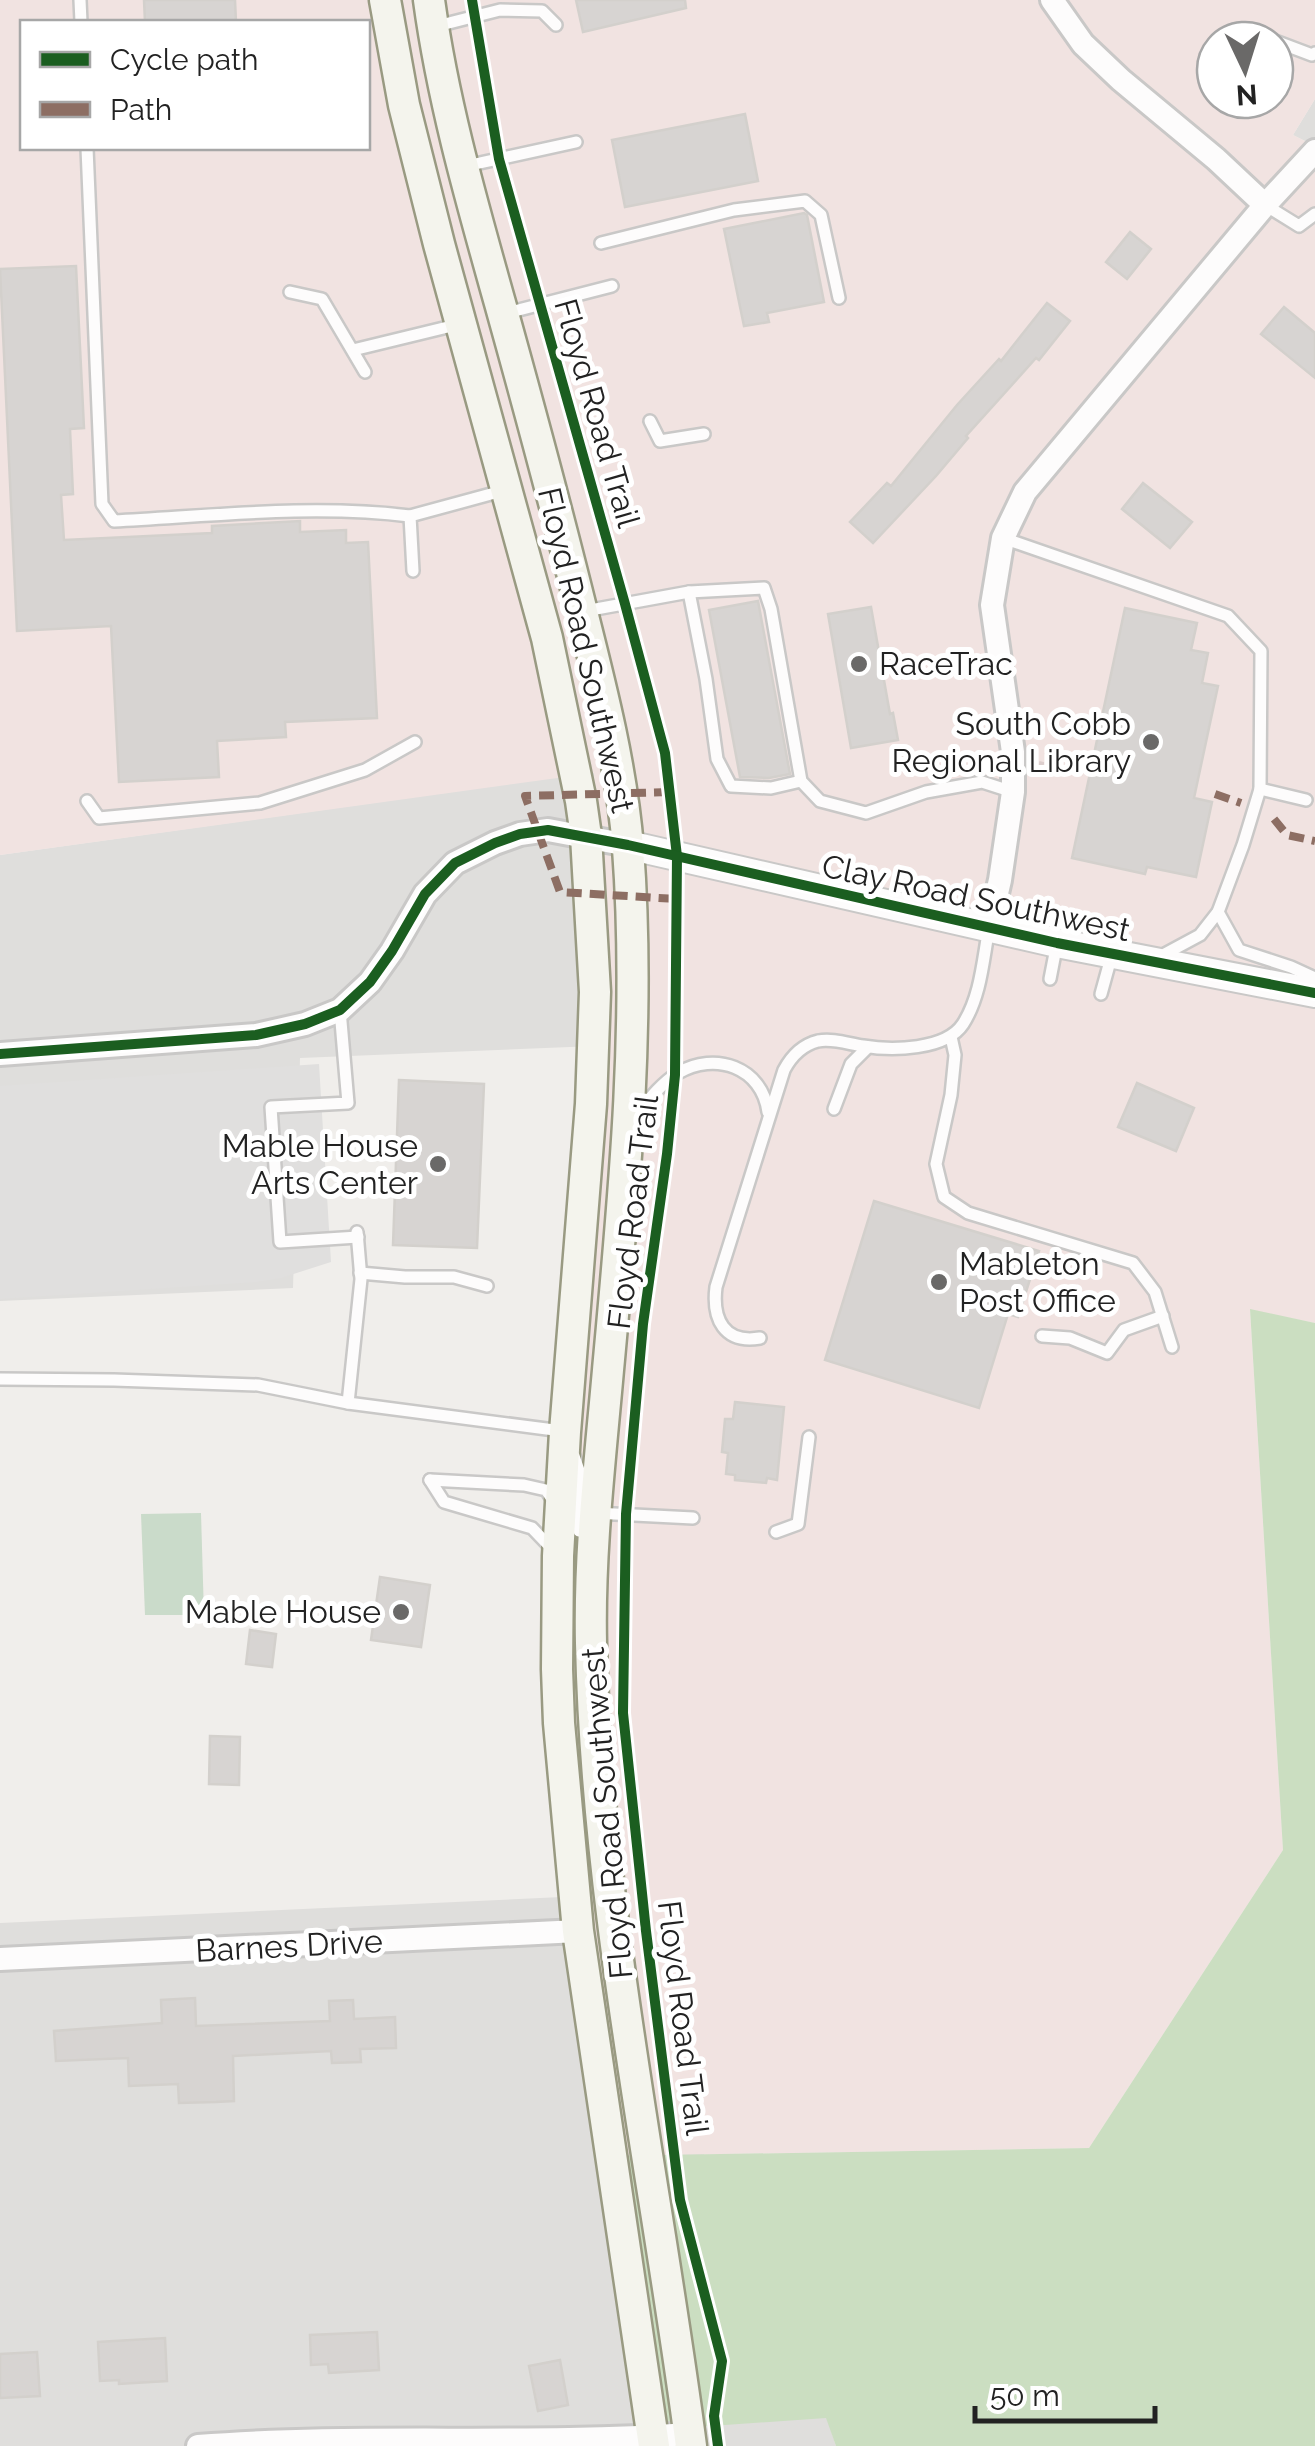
<svg xmlns="http://www.w3.org/2000/svg" width="1315" height="2446" viewBox="0 0 1315 2446" font-family="Raleway,sans-serif">
  <style>
    .residential { fill: #dfdedc }
    .commercial { fill: #f1e3e1; fill-rule: evenodd }
    .forest { fill: #cbdec1 }
    .cemetery { fill: #cadbca }
    .parking { fill: #e0dfde }
    .building { fill: #d7d4d2; stroke: #d3d0cc; stroke-width: 2.5 }
    .lines { fill: none; stroke-linecap: round; stroke-linejoin: round }
    .service-casing { stroke: #c9c8c7; stroke-width: 16 }
    .minor-casing { stroke: #c9c8c7; stroke-width: 28 }
    .tertiary-casing { stroke: #c9c8c7; stroke-width: 32 }
    .secondary-casing { stroke: #999a82; stroke-width: 35 }
    .path { stroke: #dccecd; stroke-width: 4; stroke-dasharray: 5 5; stroke-linecap: butt }
    .service { stroke: #fdfcfc; stroke-width: 11 }
    .minor { stroke: #fdfcfc; stroke-width: 22 }
    .tertiary { stroke: #fdfcfc; stroke-width: 28 }
    .secondary { stroke: #f4f4ed; stroke-width: 30 }
    .quiet { stroke: #8d6e63; stroke-width: 8; stroke-dasharray: 15 8; stroke-linecap: butt }
    .cycleway-casing { stroke: #fff; stroke-width: 16 }
    .cycleway { stroke: #1b5e20; stroke-width: 10 }
    .poi-dot { fill: #6a6968; stroke: #fff; stroke-width: 4 }
    .labels { text-anchor: middle; stroke-width: 10; stroke-linejoin: round; paint-order: stroke }
    .street-label { font-size: 32px; fill: #222; stroke: #fff }
    .poi-label { font-size: 32px; fill: #222; stroke: #fff; text-anchor: end }
  </style>
  <rect width="100%" height="100%" fill="#f0eeeb"/>
  <g class="residential">
    <path d="M1315 99V146L1293 135Z"/>
    <path d="M594 772 599 851 595 1046 300 1058 293 1288 0 1301V855Z"/>
    <path d="M583 1896 827 2418 836 2446H0V1923Z"/>
  </g>
  <path class="commercial" d="M0 0H1315V99L1293 135 1315 146V1323L1250 1310 1283 1850 1089 2148 604 2156 559 1582 599 851 594 773 0 855ZM22 22H368V148H22ZM1215 40H1275V100H1215Z"/>
  <path class="forest" d="M1250 1309 1315 1323V2446H836L826 2418 639 2431 604 2156 1089 2148 1283 1850Z"/>
  <path class="cemetery" d="M201 1513 204 1615H145L141 1514Z"/>
  <path class="parking" d="M319 1064 331 1262 281 1278 256 1282 0 1299V1086Z"/>
  <g class="building">
    <path d="M144 0H235L236 22H145Z"/>
    <path d="M576 0H685L686 8 583 32Z"/>
    <path d="M745 114 758 181 625 207 612 140Z"/>
    <path d="M804 213 807 215 824 302 767 313 769 322 744 326 724 229Z"/>
    <path d="M1130 232 1151 249 1127 279 1106 262Z"/>
    <path d="M76 266 84 428 70 429 73 494 61 495 64 540 212 533V526L300 521V532L346 530V543L368 542 377 718 285 722 286 737 217 741 219 777 119 782 111 626 17 631 0 269Z"/>
    <path d="M1047 303 1070 321 1039 360 1036 358 966 436 968 438 936 476 873 543 850 522 887 483 891 486 957 405 999 359 1001 361Z"/>
    <path d="M1284 307 1315 333V378L1261 334Z"/>
    <path d="M1143 483 1192 522 1170 548 1122 509Z"/>
    <path d="M758 601 790 774 769 778 740 777 709 610Z"/>
    <path d="M871 607 890 714 893 713 898 740 851 748 828 614Z"/>
    <path d="M1125 608 1197 623 1191 650 1208 653 1202 683 1218 686 1194 798 1212 802 1196 877 1147 867 1145 874 1072 858Z"/>
    <path d="M399 1080 484 1084 477 1248 393 1245Z"/>
    <path d="M1137 1083 1194 1108 1176 1151 1118 1127Z"/>
    <path d="M874 1201 1039 1251 1018 1317 1008 1314 979 1408 825 1360Z"/>
    <path d="M735 1402 784 1407 777 1480 767 1478 766 1483 735 1480V1475L726 1474 728 1453 722 1452 725 1419H733Z"/>
    <path d="M380 1577 430 1585 421 1647 371 1640Z"/>
    <path d="M250 1630 276 1634 272 1667 246 1664Z"/>
    <path d="M210 1736 240 1737 239 1785 209 1784Z"/>
    <path d="M195 1998 196 2026 330 2021 329 2001 353 2000 354 2019 395 2017 396 2048 360 2049 361 2062 332 2063 331 2051 233 2056 234 2101 216 2102 179 2103 178 2084 129 2086 128 2058 56 2061 54 2031 162 2023 161 2000Z"/>
    <path d="M377 2332 379 2370 329 2373 328 2364 311 2365 310 2335Z"/>
    <path d="M165 2338 167 2381 119 2384V2380L100 2381 98 2342Z"/>
    <path d="M37 2352 40 2396 0 2398V2354Z"/>
    <path d="M560 2360 568 2405 538 2411 529 2366Z"/>
  </g>
  <g class="lines">
    <defs>
      <g id="service">
        <path d="M80 0 81 22"/>
        <path d="M437 26 500 10 542 11 556 25"/>
        <path d="M1275 41 1312 55 1315 53"/>
        <path d="M87 148 102 504 114 521C211 516 312 504 410 516"/>
        <path d="M466 166 576 142"/>
        <path d="M1265 205 1299 226 1315 214"/>
        <path d="M601 243 734 210 805 201 821 215 839 298"/>
        <path d="M290 292 322 299 365 372"/>
        <path d="M507 313 612 286"/>
        <path d="M353 350 460 324"/>
        <path d="M650 421 660 441 704 434"/>
        <path d="M1003 538 1228 616 1261 651 1260 789"/>
        <path d="M413 571 410 516 502 491"/>
        <path d="M689 592 706 679 717 759 731 786 771 788 801 781"/>
        <path d="M585 611 689 592 764 588 771 609 801 781 820 801 866 813 926 792 982 782 1013 792"/>
        <path d="M87 801 99 818 260 803 365 770 415 742"/>
        <path d="M1218 912 1239 950 1291 967 1315 978"/>
        <path d="M1161 956 1200 935 1218 912 1243 845 1260 789 1306 800"/>
        <path d="M1050 979 1057 943"/>
        <path d="M1101 994 1112 954"/>
        <path d="M340 1010 348 1103 271 1107 280 1242 358 1237"/>
        <path d="M951 1037 955 1055 951 1095 936 1164 944 1197 968 1213 1133 1263 1155 1292 1172 1347"/>
        <path d="M834 1109 851 1064 868 1047"/>
        <path d="M634 1118C647 1102 660 1084 678 1073 715 1051 762 1067 768 1112"/>
        <path d="M360 1273 405 1277H454L487 1286"/>
        <path d="M1042 1336 1070 1338 1107 1353 1124 1330 1163 1316"/>
        <path d="M760 1338C724 1344 712 1319 716 1287L784 1070C791 1057 802 1045 818 1041 833 1038 849 1044 863 1046 892 1051 946 1050 963 1024 981 996 983 959 989 928"/>
        <path d="M0 1379 114 1380 258 1385 348 1403 562 1431"/>
        <path d="M348 1403 361 1279 357 1232"/>
        <path d="M574 1456 582 1479 579 1531"/>
        <path d="M430 1480 444 1502 532 1528 555 1552"/>
        <path d="M430 1480 524 1485 546 1490 554 1502"/>
        <path d="M595 1513 693 1518"/>
        <path d="M776 1532 798 1524 809 1437"/>
      </g>
      <g id="minor">
        <path d="M1052 0 1083 44 1121 80 1216 159 1265 205"/>
        <path d="M989 928 1000 880 1013 792V752L992 605 1003 538 1025 492 1265 205 1315 151"/>
        <path d="M0 1054 256 1035 305 1024 340 1010 370 982 392 951 425 894 455 863 495 843 520 834 548 830 628 845"/>
        <path d="M0 1959 578 1931"/>
        <path d="M198 2446C361 2433 526 2446 689 2434"/>
      </g>
      <path id="tertiary" d="M628 845 1057 943 1315 993"/>
      <g id="secondary">
        <path d="M385 0 404 105 439 244 547 638 581 801 586 836 595 992 591 1104 565 1432 558 1556 557 1669 559 1723 578 1931 654 2446"/>
        <path d="M429 0C443 103 472 203 500 303 529 407 557 511 583 616 602 691 622 770 628 848 641 1022 624 1196 608 1370 600 1461 589 1552 591 1643 597 1914 656 2178 691 2446"/>
      </g>
    </defs>
    <use href="#service" class="service-casing"/>
    <use href="#minor" class="minor-casing"/>
    <use href="#tertiary" class="tertiary-casing"/>
    <use href="#secondary" class="secondary-casing"/>
    <path class="path" d="M1039 763 1084 774"/>
    <use href="#service" class="service"/>
    <use href="#minor" class="minor"/>
    <use href="#tertiary" class="tertiary"/>
    <use href="#secondary" class="secondary"/>
    <g class="quiet">
      <path d="M669 792 525 796 560 892 676 899"/>
      <path d="M1215 794 1241 803"/>
      <path d="M1274 819 1287 835 1315 841"/>
    </g>
    <defs>
      <g id="cycleway">
        <path d="M472 0 499 159 625 604 665 753 677 856 675 1075 667 1154 643 1324 626 1514 623 1713 646 1931 680 2200 722 2361 714 2416 718 2446"/>
        <path d="M0 1054 256 1035 305 1024 340 1010 370 982 392 951 425 894 455 863 495 843 520 834 548 830 628 845 1057 943 1315 993"/>
      </g>
    </defs>
    <use href="#cycleway" class="cycleway-casing"/>
    <use href="#cycleway" class="cycleway"/>
  </g>
  <g class="poi-dot">
    <circle cx="859" cy="664" r="10"/>
    <circle cx="1151" cy="742" r="10"/>
    <circle cx="438" cy="1164" r="10"/>
    <circle cx="939" cy="1282" r="10"/>
    <circle cx="401" cy="1612" r="10"/>
  </g>
  <g class="labels">
    <g class="street-label">
      <text transform="translate(597 413) rotate(74)" y="11">Floyd Road Trail</text>
      <text transform="translate(586 650) rotate(77)" y="11">Floyd Road Southwest</text>
      <text transform="translate(976 898) rotate(12)" y="11">Clay Road Southwest</text>
      <text transform="translate(633 1212) rotate(-83)" y="11">Floyd Road Trail</text>
      <text transform="translate(607 1813) rotate(-95)" y="11">Floyd Road Southwest</text>
      <text transform="translate(289 1946) rotate(-3)" y="11">Barnes Drive</text>
      <text transform="translate(683 2018) rotate(83)" y="11">Floyd Road Trail</text>
    </g>
    <g class="poi-label">
      <text x="879" y="675" text-anchor="start">RaceTrac</text>
      <text x="1131" y="735">South Cobb<tspan x="1131" dy="37">Regional Library</tspan></text>
      <text x="418" y="1157">Mable House<tspan x="418" dy="37">Arts Center</tspan></text>
      <text x="959" y="1275" text-anchor="start">Mableton<tspan x="959" dy="37">Post Office</tspan></text>
      <text x="381" y="1623">Mable House</text>
    </g>
  </g>
  <rect x="20" y="20" width="350" height="130" fill="#ffffff" stroke="#a7a7a7" stroke-width="2.5"/>
  <rect x="40" y="52" width="50" height="15" fill="#1b5e20" stroke="#a7a7a7" stroke-width="2.5"/>
  <text x="110" y="70" font-size="30" fill="#222222">Cycle path</text>
  <rect x="40" y="102" width="50" height="15" fill="#8d6e63" stroke="#a7a7a7" stroke-width="2.5"/>
  <text x="110" y="120" font-size="30" fill="#222222">Path</text>
  <g transform="translate(1245 70) rotate(176)"><circle r="48" fill="#ffffff" stroke="#a7a7a7" stroke-width="2.5"/>
  <path d="M0-8L18 38L0 25L-18 38Z" fill="#6a6968"/>
  <text y="-15" font-size="28" font-weight="bold" text-anchor="middle" fill="#222222">N</text>
  </g>
  <path d="M975 2406v15h180v-15" fill="none" stroke="#222222" stroke-width="5"/>
  <text x="990" y="2406" font-size="30" fill="#222222" stroke="#ffffff" stroke-width="8" paint-order="stroke">50 m</text>
</svg>
